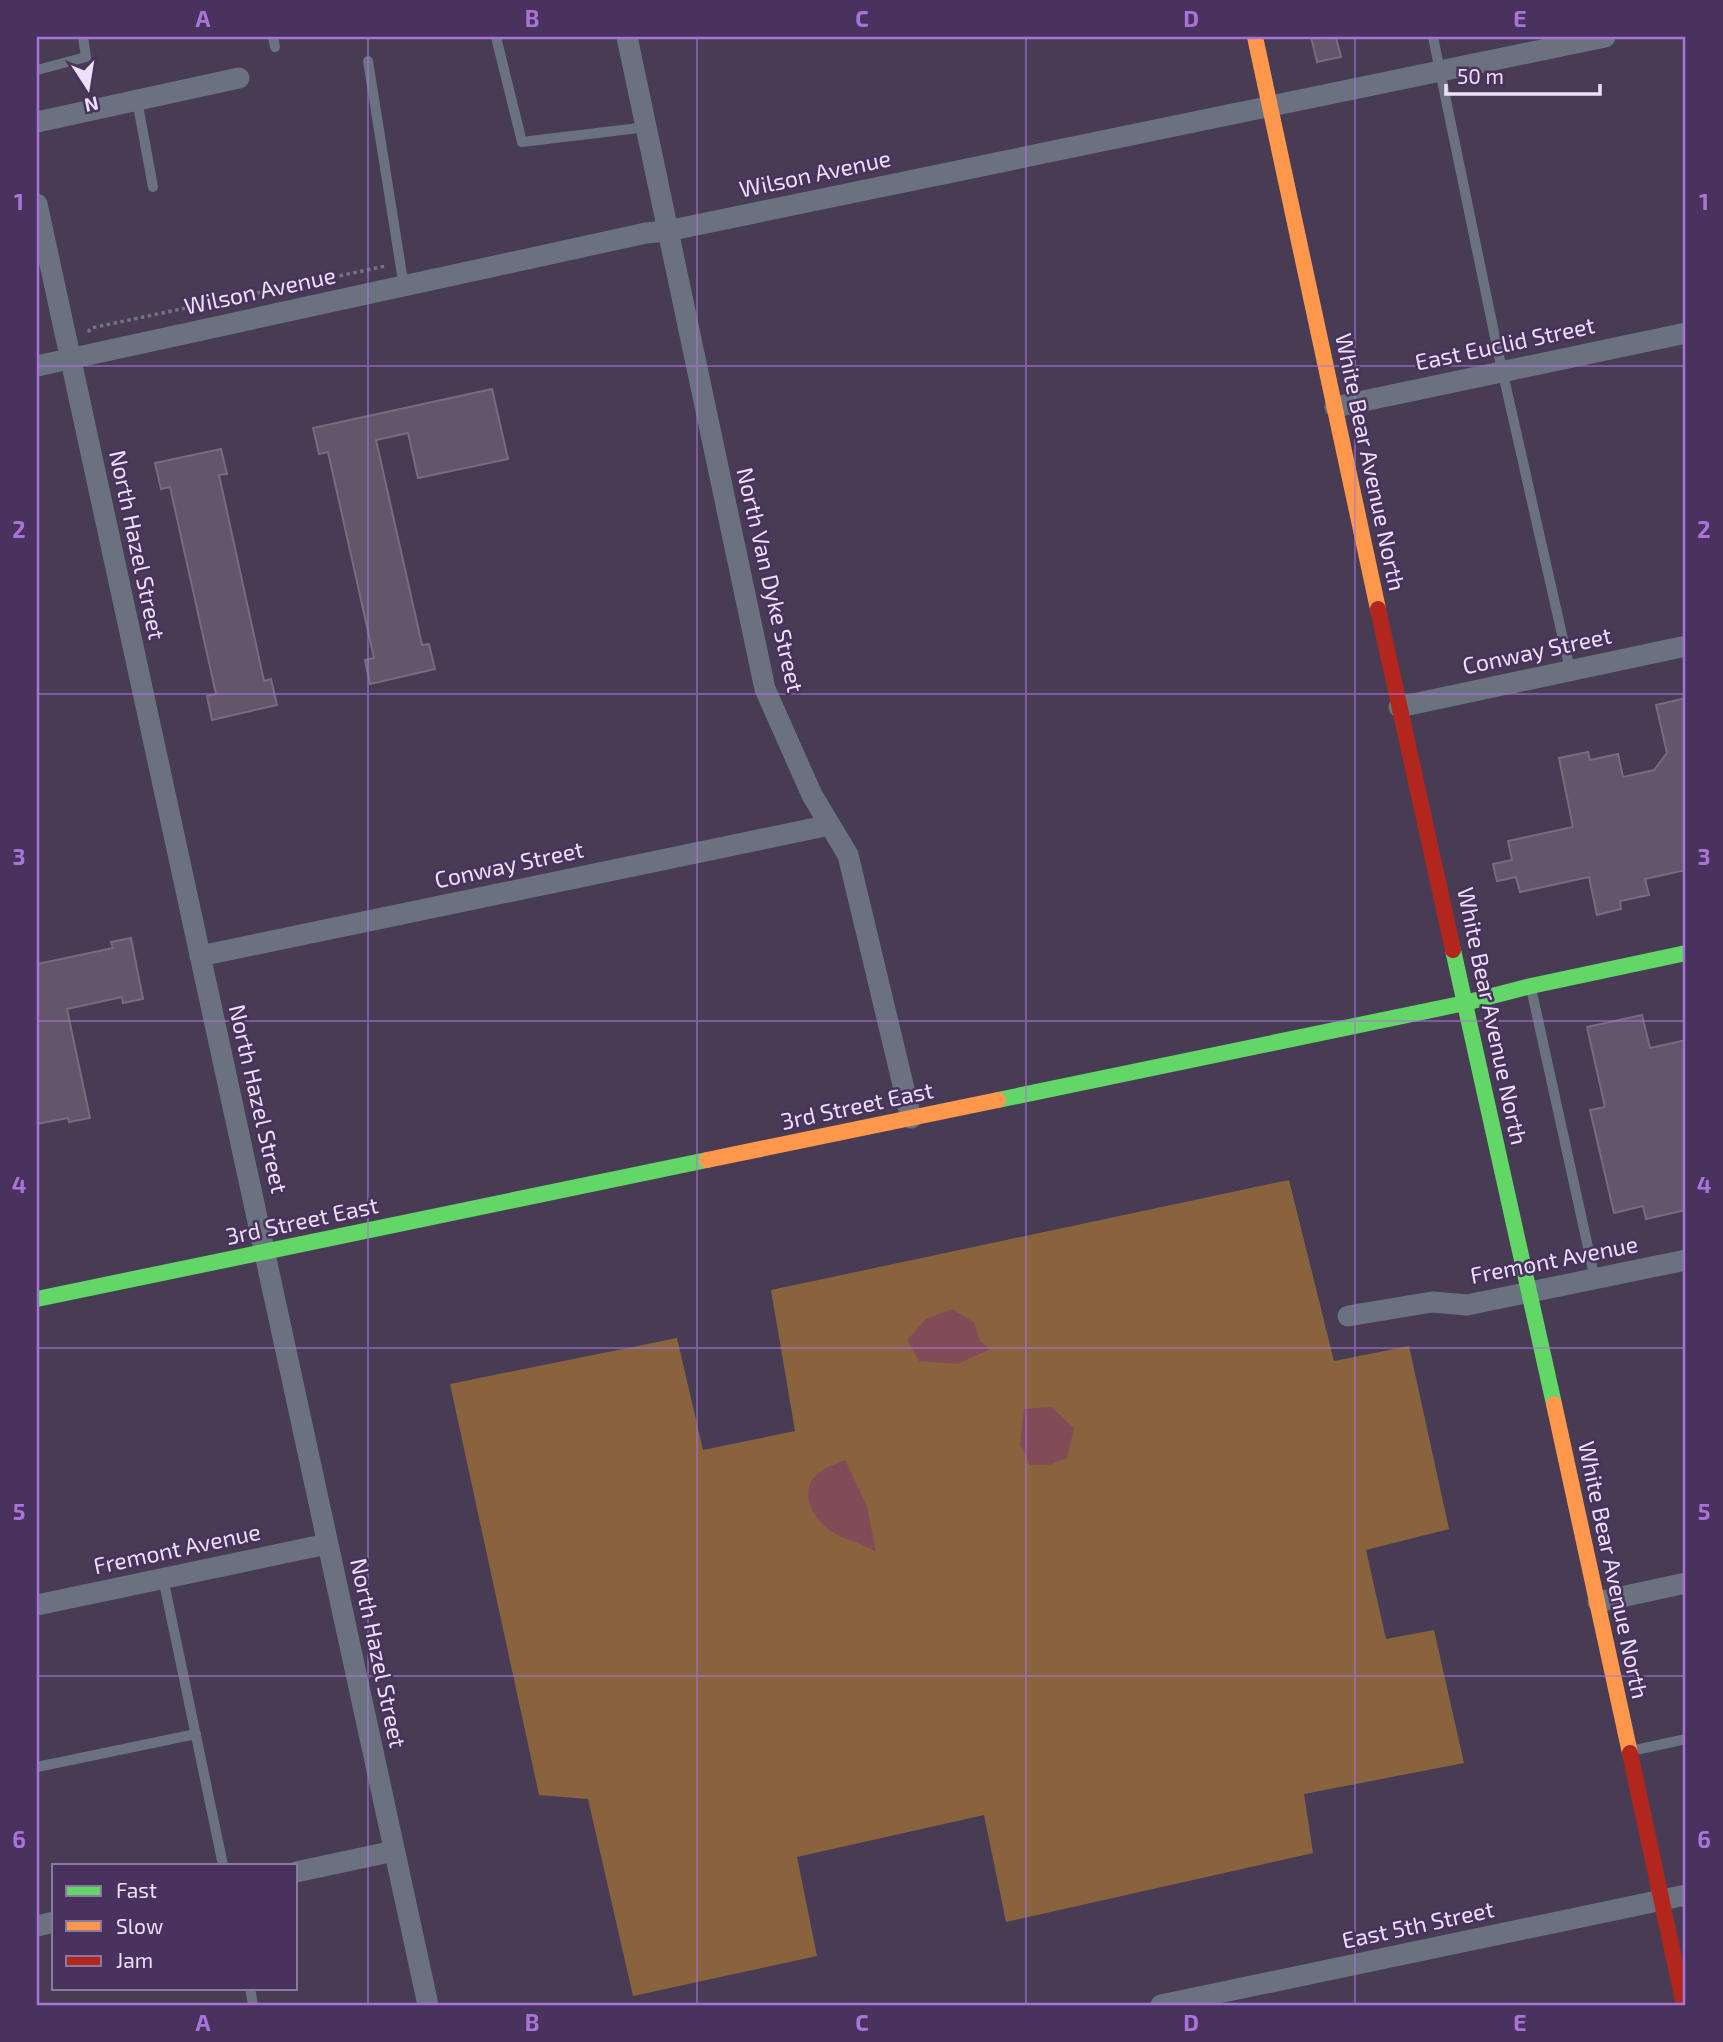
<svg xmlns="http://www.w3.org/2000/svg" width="1723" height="2042" viewBox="0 0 1723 2042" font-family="'Exo 2',sans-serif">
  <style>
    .forest { fill: #89633e }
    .water { fill: #834b58 }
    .building { fill: #64566a; stroke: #796b7e; stroke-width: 2 }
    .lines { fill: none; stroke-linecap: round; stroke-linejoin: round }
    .path { stroke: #727482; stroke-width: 3.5; stroke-dasharray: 3.5 3.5; stroke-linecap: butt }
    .lane { stroke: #6a7280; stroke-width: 10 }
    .street { stroke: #6a7280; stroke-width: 21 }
    .fast { stroke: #63d668; stroke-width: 16 }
    .slow { stroke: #ff974d; stroke-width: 16 }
    .jam { stroke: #b3261e; stroke-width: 16 }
    .grid { fill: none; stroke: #a974d7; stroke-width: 2; stroke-opacity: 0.55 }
    .labels { text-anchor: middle; stroke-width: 5; stroke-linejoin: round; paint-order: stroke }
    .street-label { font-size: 23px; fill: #ede0fb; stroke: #49325e }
    .neatline { fill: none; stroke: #a974d7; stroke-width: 2.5 }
    .grid-label { font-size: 23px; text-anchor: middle; font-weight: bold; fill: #a974d7 }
  </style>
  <rect width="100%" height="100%" fill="#483c54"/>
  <path class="forest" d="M1289 1180 1334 1361 1409 1346 1449 1529 1366 1550 1386 1639 1434 1630 1464 1763 1304 1794 1313 1853 1006 1922 984 1815 797 1857 817 1956 633 1996 588 1799 539 1795 450 1384 677 1338 703 1450 795 1431 771 1290Z"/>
  <g class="water">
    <path d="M952 1309 974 1322 980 1341 990 1349 958 1364 919 1361 907 1340 926 1319Z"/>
    <path d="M1051 1407 1074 1428 1067 1458 1049 1465H1030L1020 1445 1024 1409Z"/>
    <path d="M845 1460 867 1506 876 1552C862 1543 849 1541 836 1534 818 1525 800 1500 812 1480 818 1470 835 1464 845 1460Z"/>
  </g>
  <g class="building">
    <path d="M1311 37H1336L1341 57 1317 62Z"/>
    <path d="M492 389 508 459 418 478 408 433 376 440 422 645 429 644 435 669 370 684 365 660 374 658 328 452 319 454 313 428Z"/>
    <path d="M221 449 227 474 219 475 264 681 271 679 277 705 212 720 207 696 216 694 170 487 161 489 155 463Z"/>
    <path d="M1686 698V870L1645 879 1649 895 1620 901 1621 909 1597 915 1589 877 1520 892 1516 877 1497 881 1493 864 1512 860 1508 841 1573 827 1559 758 1588 752 1590 760 1618 754 1623 777 1654 770 1667 753 1656 705Z"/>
    <path d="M131 938 143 999 123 1003 122 997 67 1009 90 1118 69 1122 68 1118 37 1124V964L113 948 111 942Z"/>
    <path d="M1642 1015 1650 1048 1686 1040V1210L1646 1219 1643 1206 1614 1213 1590 1110 1605 1107 1587 1027Z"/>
  </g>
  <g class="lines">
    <path class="path" d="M88 332 91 328 386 266"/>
    <g class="lane">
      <path d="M273 37 275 47"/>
      <path d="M498 37H496L522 142 647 127"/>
      <path d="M1433 37 1497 347 1570 670"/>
      <path d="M368 61 404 287"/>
      <path d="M37 70 86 57 83 37"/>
      <path d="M137 100 153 187"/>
      <path d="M1531 988 1595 1279"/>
      <path d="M163 1578 223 1865"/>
      <path d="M1631 1751 1686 1739"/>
      <path d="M37 1767 196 1734"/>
      <path d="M250 1988 253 2005"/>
    </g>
    <g class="street">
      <path d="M627 37 765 689 812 795 848 855 911 1118"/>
      <path d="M37 122 239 78"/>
      <path d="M37 204 428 2005"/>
      <path d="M37 366 646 233 667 231 1605 37"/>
      <path d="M1335 407 1686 333"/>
      <path d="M1399 707 1686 646"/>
      <path d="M200 956 830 825"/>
      <path d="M1348 1316 1432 1302 1467 1305 1686 1260"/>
      <path d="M1598 1602 1686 1583"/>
      <path d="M37 1605 327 1544"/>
      <path d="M296 1872 394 1851"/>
      <path d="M37 1926 54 1922"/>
      <path d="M1161 2005 1686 1895"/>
    </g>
    <g class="fast">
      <path d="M1453 950 1554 1404"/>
      <path d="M998 1100 1465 1003 1531 986 1686 953"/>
      <path d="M37 1299 707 1160"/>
    </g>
    <g class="slow">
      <path d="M1255 37 1378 609"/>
      <path d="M707 1160 998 1100"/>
      <path d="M1554 1404 1630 1753"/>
    </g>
    <g class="jam">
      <path d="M1378 609 1453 950"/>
      <path d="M1630 1753 1684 2005"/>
    </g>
  </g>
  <path class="grid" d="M368 37V2005M697 37V2005M1026 37V2005M1355 37V2005M37 366H1686M37 694H1686M37 1021H1686M37 1348H1686M37 1676H1686"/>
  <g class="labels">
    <g class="street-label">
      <text transform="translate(815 174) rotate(-12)" y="8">Wilson Avenue</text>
      <text transform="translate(260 291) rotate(-12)" y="8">Wilson Avenue</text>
      <text transform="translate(1505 344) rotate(-12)" y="8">East Euclid Street</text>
      <text transform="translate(1370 462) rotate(78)" y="8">White Bear Avenue North</text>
      <text transform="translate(137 545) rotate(78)" y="8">North Hazel Street</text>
      <text transform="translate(770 580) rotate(77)" y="8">North Van Dyke Street</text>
      <text transform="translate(1537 651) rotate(-12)" y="8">Conway Street</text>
      <text transform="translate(509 865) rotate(-12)" y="8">Conway Street</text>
      <text transform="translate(1492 1016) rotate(78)" y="8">White Bear Avenue North</text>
      <text transform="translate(258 1099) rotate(77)" y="8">North Hazel Street</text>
      <text transform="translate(857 1106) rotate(-12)" y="8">3rd Street East</text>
      <text transform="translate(302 1221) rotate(-12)" y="8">3rd Street East</text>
      <text transform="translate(1554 1260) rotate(-11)" y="8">Fremont Avenue</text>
      <text transform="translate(177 1549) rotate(-12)" y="8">Fremont Avenue</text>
      <text transform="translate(1613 1570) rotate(78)" y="8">White Bear Avenue North</text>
      <text transform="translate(378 1653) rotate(78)" y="8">North Hazel Street</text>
      <text transform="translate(1418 1925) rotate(-12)" y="8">East 5th Street</text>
    </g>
  </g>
  <rect width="1723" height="2042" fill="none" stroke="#49325e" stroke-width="77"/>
  <rect x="52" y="1864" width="245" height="126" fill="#49325e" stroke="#8b789d" stroke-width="2"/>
  <rect x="66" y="1886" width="35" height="10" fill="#63d668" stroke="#8b789d" stroke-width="2"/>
  <text x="116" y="1898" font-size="21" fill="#ede0fb">Fast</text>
  <rect x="66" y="1921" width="35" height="10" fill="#ff974d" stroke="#8b789d" stroke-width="2"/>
  <text x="116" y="1934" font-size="21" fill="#ede0fb">Slow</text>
  <rect x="66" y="1956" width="35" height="10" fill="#b3261e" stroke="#8b789d" stroke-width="2"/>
  <text x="116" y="1968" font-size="21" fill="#ede0fb">Jam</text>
  <g transform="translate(88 88) rotate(168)" stroke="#49325e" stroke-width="5" paint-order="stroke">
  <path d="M0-5L12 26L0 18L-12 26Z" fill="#ede0fb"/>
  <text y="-10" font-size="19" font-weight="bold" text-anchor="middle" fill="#ede0fb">N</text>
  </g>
  <path d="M1446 84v10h154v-10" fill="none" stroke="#ede0fb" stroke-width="3.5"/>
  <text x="1457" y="84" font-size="21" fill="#ede0fb" stroke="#49325e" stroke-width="5" paint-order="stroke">50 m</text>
  <rect x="38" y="38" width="1646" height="1966" class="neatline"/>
  <g class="grid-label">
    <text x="203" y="27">A</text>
    <text x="532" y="27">B</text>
    <text x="862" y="27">C</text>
    <text x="1191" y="27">D</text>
    <text x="1520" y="27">E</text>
    <text x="19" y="210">1</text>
    <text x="1704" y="210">1</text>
    <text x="19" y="538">2</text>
    <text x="1704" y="538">2</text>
    <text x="19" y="865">3</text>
    <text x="1704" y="865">3</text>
    <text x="19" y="1193">4</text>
    <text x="1704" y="1193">4</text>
    <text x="19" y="1520">5</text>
    <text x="1704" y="1520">5</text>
    <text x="19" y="1848">6</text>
    <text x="1704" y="1848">6</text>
    <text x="203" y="2031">A</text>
    <text x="532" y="2031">B</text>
    <text x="862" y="2031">C</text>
    <text x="1191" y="2031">D</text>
    <text x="1520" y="2031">E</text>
  </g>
</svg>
